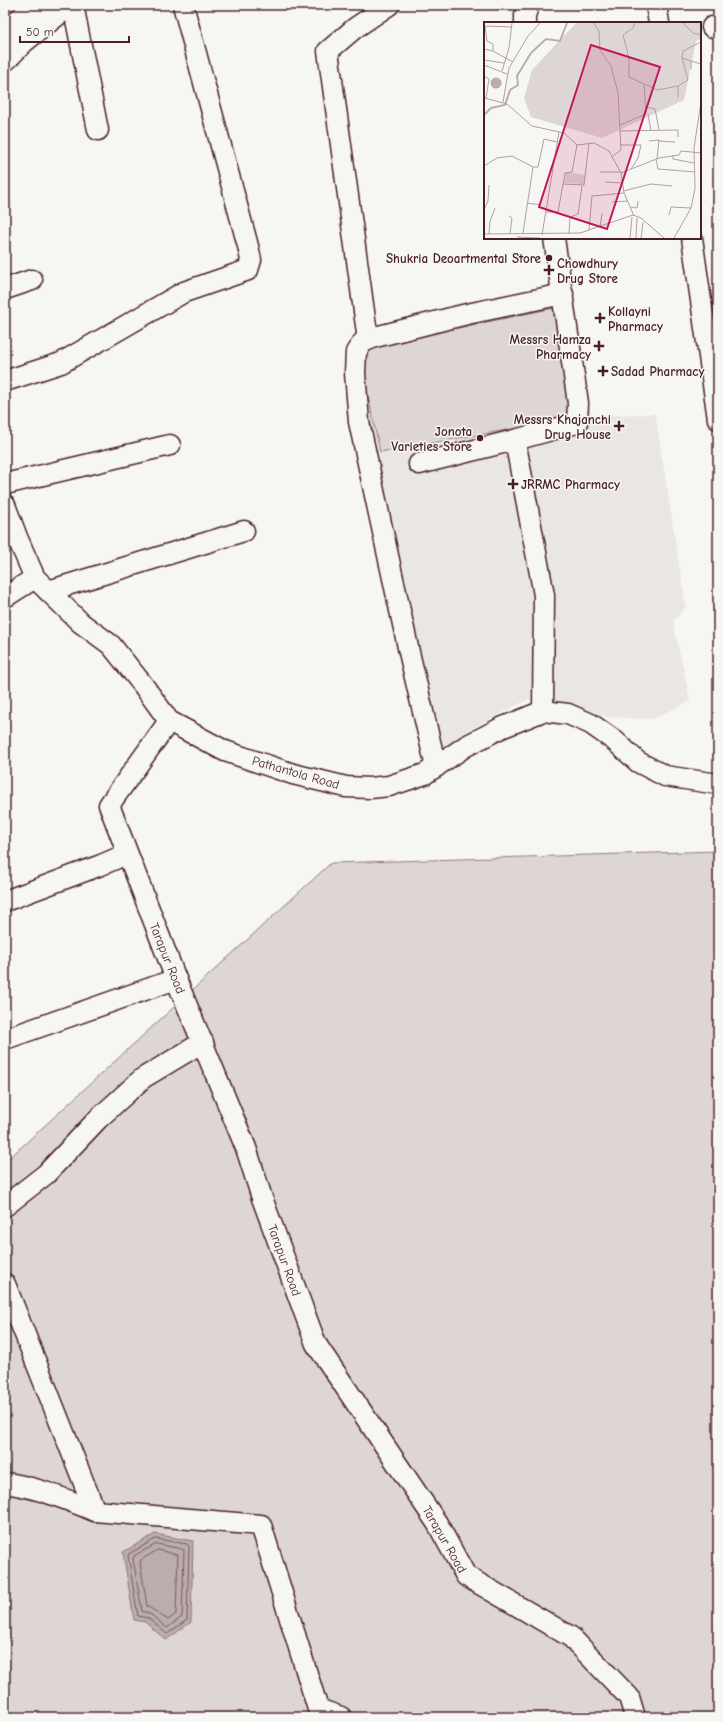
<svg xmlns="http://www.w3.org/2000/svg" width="723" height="1722" viewBox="0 0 723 1722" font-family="'Comic Neue',sans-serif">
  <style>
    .built { fill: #e9e6e3 }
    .green { fill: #ddd6d5; stroke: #947a80 }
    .water { fill: #bbadae; stroke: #8e747a }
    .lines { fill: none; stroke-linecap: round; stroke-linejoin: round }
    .shore { stroke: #77585f; stroke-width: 1 }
    .minor-casing { stroke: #4a1f2b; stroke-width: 23 }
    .major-casing { stroke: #4a1f2b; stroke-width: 25 }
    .minor { stroke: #f6f6f2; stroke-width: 20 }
    .major { stroke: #f6f6f2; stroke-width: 22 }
    .poi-dot { fill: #4a1f2b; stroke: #f6f6f2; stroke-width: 1.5 }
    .labels { text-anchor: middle; stroke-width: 3; stroke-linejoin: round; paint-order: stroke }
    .poi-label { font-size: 13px; font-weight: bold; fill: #4a1f2b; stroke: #f6f6f2; text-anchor: end }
    .street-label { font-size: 13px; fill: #4a1f2b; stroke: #f6f6f2 }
    .inset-river { fill: none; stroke: #bbadae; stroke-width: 2 }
    .inset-road { fill: none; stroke: #b1a0a2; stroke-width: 1 }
    .view { fill: #c2185b; fill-opacity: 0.15; stroke: #c2185b; stroke-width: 2 }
    .inset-edge { fill: none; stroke: #4a1f2b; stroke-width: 2 }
  </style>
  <rect width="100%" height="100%" fill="#f6f6f2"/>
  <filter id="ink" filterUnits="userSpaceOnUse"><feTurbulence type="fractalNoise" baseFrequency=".025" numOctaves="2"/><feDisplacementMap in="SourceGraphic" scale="8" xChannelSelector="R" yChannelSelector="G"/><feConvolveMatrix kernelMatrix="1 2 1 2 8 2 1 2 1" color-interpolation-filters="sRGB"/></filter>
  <g filter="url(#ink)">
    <path class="built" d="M568 302 591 415 655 414 686 607 673 621 690 701 652 719 607 717 566 702 529 699 471 729 441 753 383 504 350 342Z"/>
    <g class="green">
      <path d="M559 307 570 419 380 452 361 362 371 346Z"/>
      <path d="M718 851V1717H5V1162L331 863Z"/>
    </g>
    <path class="water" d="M155 1534 193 1541 191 1622 166 1640 145 1622 134 1620 123 1552Z"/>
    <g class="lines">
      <g class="shore">
        <path d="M156 1539 187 1544 189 1546 187 1620 167 1634 148 1618 138 1616 128 1556 129 1554Z"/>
        <path d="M157 1544 182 1549 184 1550 182 1617 167 1628 150 1614 142 1611 133 1559 134 1556Z"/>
        <path d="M158 1550 178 1555 176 1614 168 1620 147 1606 140 1562 141 1560Z"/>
      </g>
      <defs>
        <g id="minor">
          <path d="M73 5 98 130"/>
          <path d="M656 5 659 23"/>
          <path d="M525 23V15L529 5"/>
          <path d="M712 27 718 26"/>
          <path d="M692 238 718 419"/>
          <path d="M5 289 32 280"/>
          <path d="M367 333 328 51 355 28 389 5"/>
          <path d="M5 381 61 363 184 292 248 270 251 260 248 246 183 5"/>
          <path d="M419 464 515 440"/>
          <path d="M5 484 170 445"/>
          <path d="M5 505 17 537 35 578 81 623 111 645 143 685 169 721 225 751 293 774 346 787 370 788 389 786 425 774 466 746 501 728 543 711 568 714 591 724 615 741 638 762 665 776 718 784"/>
          <path d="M48 591 244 531"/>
          <path d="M5 597 35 578"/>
          <path d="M543 711 544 595 515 440 577 423 578 403 554 238"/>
          <path d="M169 721 109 805 176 979 246 1148 262 1198 316 1344 437 1523 466 1576 571 1637 629 1697 635 1717"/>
          <path d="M436 767 409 652 359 422 355 373 356 352 363 342 375 337 467 314 563 294"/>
          <path d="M5 901 101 865 127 854"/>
          <path d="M5 1039 176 979"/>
          <path d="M5 1206 46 1174 98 1119 143 1078 203 1042"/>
          <path d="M5 1284 95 1511 261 1525 318 1709 341 1717"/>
          <path d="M5 1483C37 1487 65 1499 95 1511"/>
        </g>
        <g id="major">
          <path d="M5 32 37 5"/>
          <path d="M5 60 24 41 69 5"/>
        </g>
      </defs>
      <use href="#minor" class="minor-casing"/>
      <use href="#major" class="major-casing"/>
      <use href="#minor" class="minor"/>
      <use href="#major" class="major"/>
    </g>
  </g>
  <g class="poi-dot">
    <circle cx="549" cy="258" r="4"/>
    <path d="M547 264h4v4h4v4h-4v4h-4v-4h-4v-4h4z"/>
    <path d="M598 312h4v4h4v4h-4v4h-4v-4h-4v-4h4z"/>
    <path d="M597 340h4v4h4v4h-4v4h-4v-4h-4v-4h4z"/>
    <path d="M601 365h4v4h4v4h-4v4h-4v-4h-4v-4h4z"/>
    <path d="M617 420h4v4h4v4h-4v4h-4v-4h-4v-4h4z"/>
    <circle cx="480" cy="438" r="4"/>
    <path d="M511 478h4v4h4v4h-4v4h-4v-4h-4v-4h4z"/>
  </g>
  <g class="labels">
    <g class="poi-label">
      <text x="541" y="263">Shukria Deoartmental Store</text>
      <text x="557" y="268" text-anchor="start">Chowdhury<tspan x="557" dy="15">Drug Store</tspan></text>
      <text x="608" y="316" text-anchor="start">Kollayni<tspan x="608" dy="15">Pharmacy</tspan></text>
      <text x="591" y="344">Messrs Hamza<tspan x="591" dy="15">Pharmacy</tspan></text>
      <text x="611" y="376" text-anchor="start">Sadad Pharmacy</text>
      <text x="611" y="424">Messrs Khajanchi<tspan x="611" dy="15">Drug House</tspan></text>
      <text x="472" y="436">Jonota<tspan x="472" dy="15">Varieties Store</tspan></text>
      <text x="521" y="489" text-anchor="start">JRRMC Pharmacy</text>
    </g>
    <g class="street-label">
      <text transform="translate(296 772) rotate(16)" y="5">Pathantola Road</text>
      <text transform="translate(168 958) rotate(68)" y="5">Tarapur Road</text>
      <text transform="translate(285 1260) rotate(70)" y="5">Tarapur Road</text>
      <text transform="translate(445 1539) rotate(60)" y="5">Tarapur Road</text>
    </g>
  </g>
  <g transform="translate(484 22)">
    <rect width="217" height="217" fill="#f6f6f2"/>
    <path d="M92 1H217V17L212 19 200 78 118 116 47 95 40 76 48 48ZM82 150 101 153 100 162 80 161Z" fill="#ddd6d5"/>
    <path d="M6.5 61a5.5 5.5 0 1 1 11 0a5.5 5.5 0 1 1-11 0Z" fill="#bbadae"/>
    <path class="inset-river" d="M0 93 7 86 21 83 26 68 34 63 33 54 47 31 62 17 76 19 83 1"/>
    <path class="inset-road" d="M110 1 115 9 116 28 127 44 134 71 137 128 129 134M199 1 209 11 217 13M0 27 9 29 29 40M9 29V22L3 19 1 4 28 5M198 36 199 29 217 20M0 38 20 41M0 43 23 52M207 47V39L217 42M18 49 25 26 28 1M0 54 5 57 2 76M161 62 173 68 194 64M0 76 23 82 48 104 80 111 93 123 110 121 125 129 137 151 140 171 150 194M194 76V64L204 58 198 36 207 39M19 80 25 46 44 14 56 1M162 85 171 87 175 108M164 92 167 109M136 103 162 92 160 62 145 55V36L139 13 149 6 151 1M136 109 194 108V115M165 119 175 118 173 137M175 119 191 120M137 123H157L154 136 147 147M189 133V137L210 141M172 137 174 147 211 150M0 144 13 136 28 134 49 145M49 145H54L60 117 73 120M116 150H136M137 151 175 136 195 133 197 129 217 131M121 160 138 161M79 162 100 163 105 121M139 169 167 162 188 164M128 180 144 179M43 181 57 183M147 185 153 186 154 179M0 188 4 179 5 163M61 190H74L81 151 88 150 93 123M73 191 86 195 85 212M185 193 187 185 207 186M25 194 28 196 26 212M86 195 94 192 98 164M116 205 118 192M105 208 108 174 140 171M39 211 49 145M0 212 96 211 149 193 157 196 180 216M5 212 6 199 11 186M58 213 75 110M33 215 56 216M146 216 148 195M152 216 153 196M157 216 159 200M190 216 207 186 211 166 210 126 217 80"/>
    <path class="view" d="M107 23 176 45 123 207 55 185Z"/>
    <rect width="217" height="217" class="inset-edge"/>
  </g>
  <rect width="723" height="1722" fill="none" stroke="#f6f6f2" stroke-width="20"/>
  <rect x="10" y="10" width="703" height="1702" fill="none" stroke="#4a1f2b" stroke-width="1.5" filter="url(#ink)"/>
  <path d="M20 36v6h109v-6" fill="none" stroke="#4a1f2b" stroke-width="2"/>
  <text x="26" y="36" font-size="12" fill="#4a1f2b" stroke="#f6f6f2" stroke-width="3" paint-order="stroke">50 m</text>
</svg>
